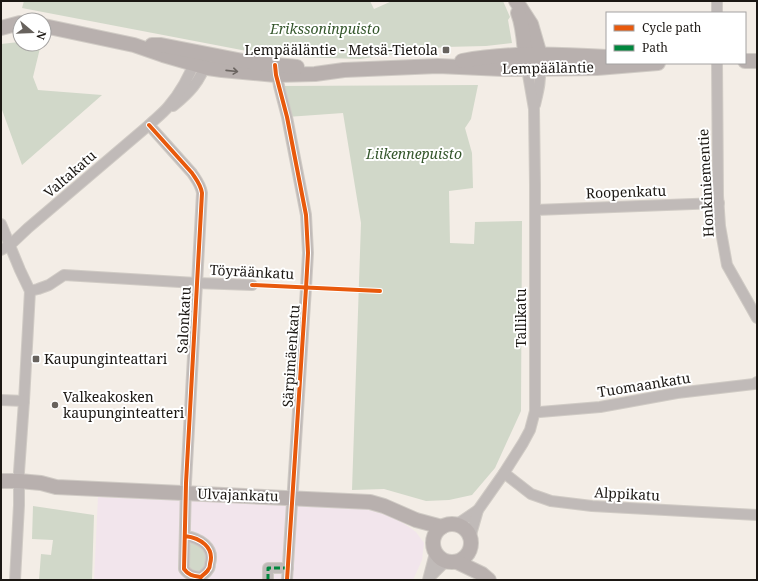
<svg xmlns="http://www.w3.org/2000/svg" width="758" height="581" viewBox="0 0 758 581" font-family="'Noto Serif',serif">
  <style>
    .medical { fill: #f2e5ec }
    .green { fill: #d1d8c9 }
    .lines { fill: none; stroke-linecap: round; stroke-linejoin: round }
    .minor-casing { stroke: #d0cbc5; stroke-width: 12 }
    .secondary-casing { stroke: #d0cbc5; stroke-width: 16 }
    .minor { stroke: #c0bab8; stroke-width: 10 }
    .secondary { stroke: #b8b0ae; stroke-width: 14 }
    .quiet { stroke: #00873e; stroke-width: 3; stroke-dasharray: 6 3; stroke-linecap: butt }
    .cycleway-casing { stroke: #fff; stroke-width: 6 }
    .cycleway { stroke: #e8590c; stroke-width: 4 }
    .oneway { stroke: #6a6460 }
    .poi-dot { fill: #67625d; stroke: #fff; stroke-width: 1.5 }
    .labels { text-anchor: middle; stroke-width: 4; stroke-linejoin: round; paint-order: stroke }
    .park-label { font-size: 14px; font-style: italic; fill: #34562b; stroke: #fff }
    .poi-label { font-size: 14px; fill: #1b1713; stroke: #fff; text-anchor: start }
    .street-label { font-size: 14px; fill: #1b1713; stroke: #fff }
  </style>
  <rect width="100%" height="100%" fill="#f3ede6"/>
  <path class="medical" d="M98 497 317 506 368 509 396 518 416 532 424 543 422 560 413 580H94Z"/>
  <g class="green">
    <path d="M24 1H370L374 9 392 1H503L510 17 508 20 512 43 486 46 444 47 360 59 295 57 293 48 268 49V55L22 8Z"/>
    <path d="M19 42H20V44H41L33 77 38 90 102 95 22 165 1 107V44Z"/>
    <path d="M478 85 471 119 465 128 472 153 473 188 449 191 450 243 474 244 475 222 522 221 521 411 495 468 472 495 449 500 426 501 384 489 352 490 361 223 343 113 287 117 279 86Z"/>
    <path d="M33 506 94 515 92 580H39L41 554 51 555 53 540 32 539Z"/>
    <path d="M191 542 200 545 207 555 205 567 198 573 190 569V545Z"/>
  </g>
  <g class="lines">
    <defs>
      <g id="minor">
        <path d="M717 13V1"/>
        <path d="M717 63 718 196 720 226 727 265 757 318"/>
        <path d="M276 70 279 86 287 117 306 215 308 253 306 288 287 580"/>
        <path d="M535 105C538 92 541 82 540 68"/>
        <path d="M173 106C188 94 201 81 206 62"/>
        <path d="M149 125 192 173C196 179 201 185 202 193L186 483 184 569C189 576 194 576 201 577 203 575 207 572 208 570 209 569 210 566 210 564 215 547 200 538 185 536"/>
        <path d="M535 210 719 203"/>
        <path d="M1 224 20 270 30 291 24 401 19 472V505L15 580"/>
        <path d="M1 250 10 245 28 228 149 125C155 119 162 114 168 107 180 93 190 75 196 58"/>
        <path d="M30 291 38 289 49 285 64 275 196 283 252 285"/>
        <path d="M1 400 24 401"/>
        <path d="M535 411 540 412 600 407 677 393 754 384 757 382"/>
        <path d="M504 473 531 494 551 501 592 506 757 515"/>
        <path d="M456 525 478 510"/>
        <path d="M470 538 478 510 504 473 523 443 530 430 535 411V185L534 109 527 69"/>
        <path d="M429 578 446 561"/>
        <path d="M268 580V568H288"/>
        <path d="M428 580 435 553"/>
      </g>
      <g id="secondary">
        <path d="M516 1 531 24 540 55V64"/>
        <path d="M518 13C524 28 524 46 526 63"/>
        <path d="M44 26 134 45 163 55 208 68 222 70 276 75 315 74 344 70 438 66 503 69H527L597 68 658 63"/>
        <path d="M1 28 20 23"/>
        <path d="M152 45H161L243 61 266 64 297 67"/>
        <path d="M462 61C509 52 559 54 607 57"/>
        <path d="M745 61H757"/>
        <path d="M1 481H19L41 483 56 487 370 502 384 506 416 520 442 527"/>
        <circle cx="452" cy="543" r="19"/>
        <path d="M457 562 482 574 489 580"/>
      </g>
    </defs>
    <use href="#minor" class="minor-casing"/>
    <use href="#secondary" class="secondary-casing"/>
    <use href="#minor" class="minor"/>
    <use href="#secondary" class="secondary"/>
    <path class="quiet" d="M268 580V568H288"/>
    <defs>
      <g id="cycleway">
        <path d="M275 65 276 75 287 117 306 215 308 253 306 288 287 580"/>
        <path d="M149 125 192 173C196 179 201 185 202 193L186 483 184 569C189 576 194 576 201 577 203 575 207 572 208 570 209 569 210 566 210 564 215 547 200 538 185 536"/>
        <path d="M252 285 380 291"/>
      </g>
    </defs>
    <use href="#cycleway" class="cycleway-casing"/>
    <use href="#cycleway" class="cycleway"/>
  </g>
  <defs><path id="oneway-shaft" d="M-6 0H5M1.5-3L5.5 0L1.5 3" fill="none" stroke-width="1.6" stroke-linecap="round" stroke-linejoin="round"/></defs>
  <use class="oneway" href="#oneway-shaft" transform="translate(232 71) rotate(6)"/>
  <g class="poi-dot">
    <rect x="442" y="46" width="8" height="8" rx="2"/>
    <rect x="32" y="355" width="8" height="8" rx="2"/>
    <circle cx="55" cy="405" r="4"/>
  </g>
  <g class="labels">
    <g class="park-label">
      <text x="325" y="34">Erikssoninpuisto</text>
      <text x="414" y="159">Liikennepuisto</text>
    </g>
    <g class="poi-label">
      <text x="438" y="55" text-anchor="end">Lempääläntie - Metsä-Tietola</text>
      <text x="44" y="364">Kaupunginteattari</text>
      <text x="63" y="402">Valkeakosken<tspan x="63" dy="16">kaupunginteatteri</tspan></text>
    </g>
    <g class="street-label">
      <text transform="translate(548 68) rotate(-1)" y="5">Lempääläntie</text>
      <text transform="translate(70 174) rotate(-41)" y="5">Valtakatu</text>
      <text transform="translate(706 183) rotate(-93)" y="5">Honkiniementie</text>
      <text transform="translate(626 192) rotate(-2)" y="5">Roopenkatu</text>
      <text transform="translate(252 272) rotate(3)" y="5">Töyräänkatu</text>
      <text transform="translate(521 318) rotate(-90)" y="5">Tallikatu</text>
      <text transform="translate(184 320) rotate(-87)" y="5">Salonkatu</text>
      <text transform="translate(291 356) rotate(-86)" y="5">Särpimäenkatu</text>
      <text transform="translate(644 385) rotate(-9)" y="5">Tuomaankatu</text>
      <text transform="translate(627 494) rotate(3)" y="5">Alppikatu</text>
      <text transform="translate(238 495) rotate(2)" y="5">Ulvajankatu</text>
    </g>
  </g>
  <rect width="758" height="581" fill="none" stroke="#1b1713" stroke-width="4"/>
  <rect x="606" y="12" width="140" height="52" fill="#ffffff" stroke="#a4a2a1"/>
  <rect x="614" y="25" width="20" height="6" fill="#e8590c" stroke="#a4a2a1"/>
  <text x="642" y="32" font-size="12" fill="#1b1713">Cycle path</text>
  <rect x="614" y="45" width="20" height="6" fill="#00873e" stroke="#a4a2a1"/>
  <text x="642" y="52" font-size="12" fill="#1b1713">Path</text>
  <g transform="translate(32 32) rotate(109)"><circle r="19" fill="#ffffff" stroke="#a4a2a1"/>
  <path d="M0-3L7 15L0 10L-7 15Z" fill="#67625d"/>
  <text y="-6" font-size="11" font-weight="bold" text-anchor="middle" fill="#1b1713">N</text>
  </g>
</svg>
